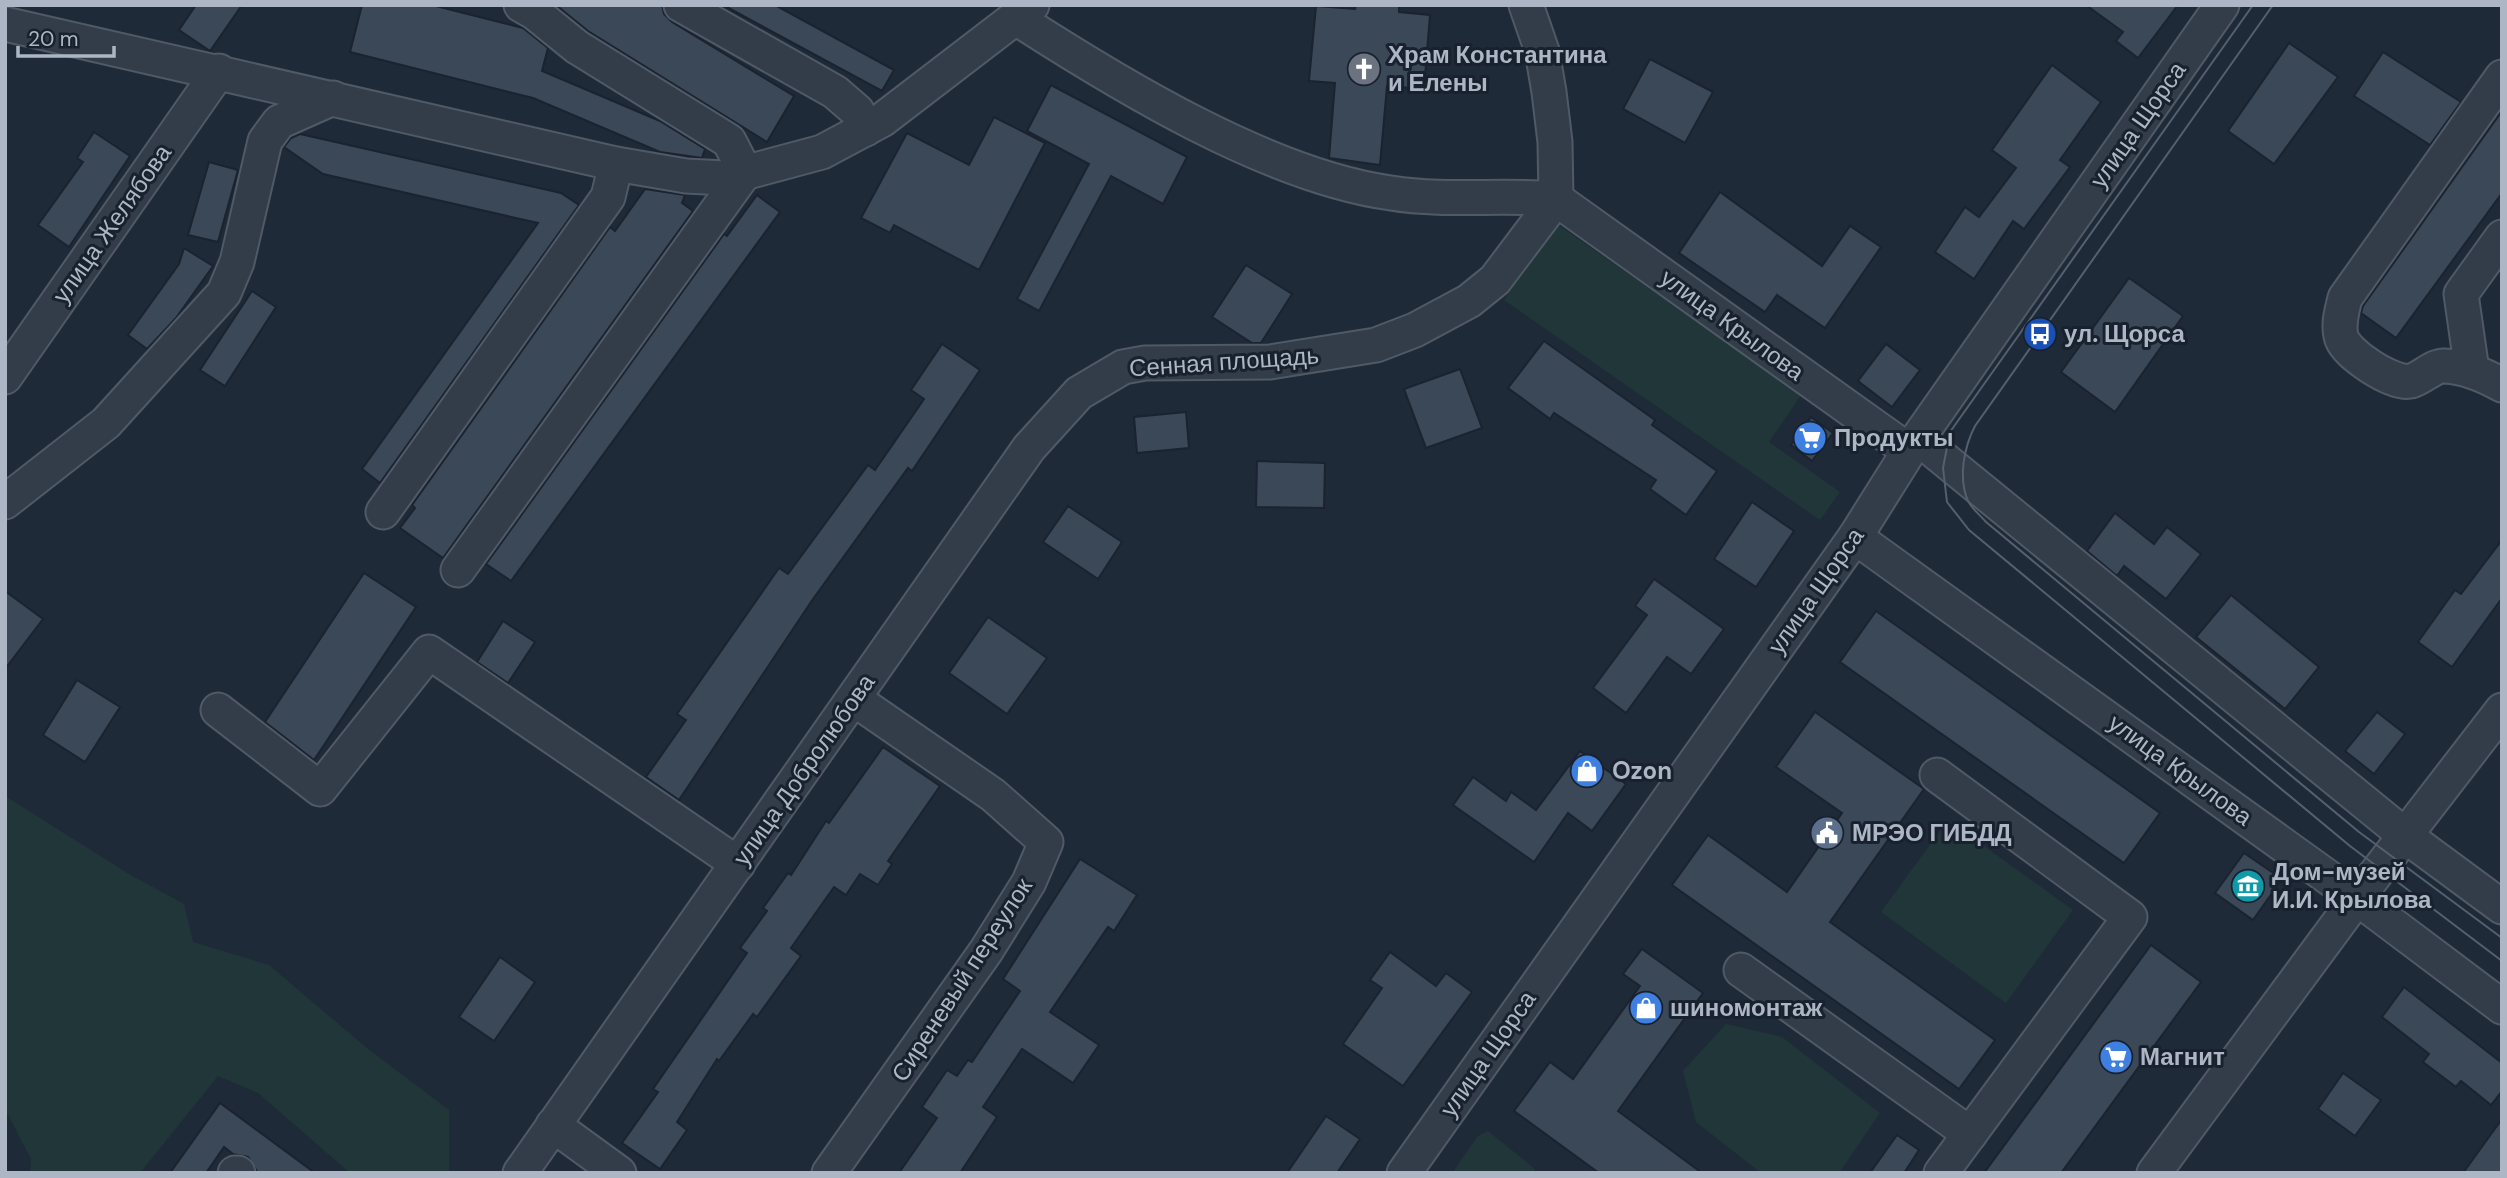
<svg xmlns="http://www.w3.org/2000/svg" width="2507" height="1178" viewBox="0 0 2507 1178" font-family="'DM Sans',sans-serif">
  <style>
    .green { fill: #213639 }
    .building { fill: #3b4858; stroke: #1a232f; stroke-width: 2 }
    .lines { fill: none; stroke-linecap: round; stroke-linejoin: round }
    .minor-casing { stroke: #505966; stroke-width: 37 }
    .minor { stroke: #333c49; stroke-width: 33 }
    .tram { stroke: #546070; stroke-width: 2 }
    .labels { text-anchor: middle; stroke-width: 6; stroke-linejoin: round; paint-order: stroke }
    .poi-label { font-size: 24px; font-weight: bold; fill: #adb6c5; stroke: #18212d; text-anchor: start }
    .street-label { font-size: 24px; fill: #adb6c5; stroke: #18212d }
  </style>
  <rect width="100%" height="100%" fill="#1f2a38"/>
  <g class="green">
    <path d="M1557 224 1801 395 1769 442 1840 492 1820 520 1504 300Z"/>
    <path d="M5 796 129 874 184 904 193 942 269 965 368 1049 449 1110V1173H350L258 1093 218 1076 140 1173H30L31 1159 5 1109Z"/>
    <path d="M1948 820 2073 910 2006 1003 1881 912Z"/>
    <path d="M1726 1024 1782 1037 1880 1113 1839 1173H1761L1696 1122 1683 1071Z"/>
    <path d="M1488 1131 1535 1169 1533 1173H1452L1478 1136Z"/>
  </g>
  <g class="building">
    <path d="M196 5H242L210 51 179 30Z"/>
    <path d="M362 5H432L523 28 548 48 542 71 660 121 705 149 702 158 660 152 533 98 350 52Z"/>
    <path d="M556 5H662L664 14 672 22 794 96 767 142 588 31Z"/>
    <path d="M723 5H775L894 70 882 91Z"/>
    <path d="M1356 5H1399V12L1430 15 1424 89 1387 86 1380 165 1329 158 1335 83 1309 81 1316 6 1355 9Z"/>
    <path d="M2086 5H2178L2138 58 2116 41 2123 32Z"/>
    <path d="M2289 43 2338 77 2274 164 2228 131Z"/>
    <path d="M2383 52 2461 102 2430 145 2354 96Z"/>
    <path d="M1650 59 1713 92 1685 143 1623 109Z"/>
    <path d="M2052 65 2101 102 2060 160 2070 167 2024 229 2013 221 1974 279 1935 252 1965 207 1979 217 2016 168 1992 150Z"/>
    <path d="M1051 85 1187 157 1163 204 1111 176 1039 311 1017 299 1089 164 1027 131Z"/>
    <path d="M2502 111V193L2396 338 2361 313 2363 306Z"/>
    <path d="M994 117 1045 143 979 270 894 225 890 233 861 218 907 133 969 165Z"/>
    <path d="M94 132 130 156 69 247 38 225 83 162 77 158Z"/>
    <path d="M300 134 561 193 579 205 380 483 362 469 538 223 323 174 284 147 291 138Z"/>
    <path d="M209 162 238 170 218 242 188 235Z"/>
    <path d="M645 189 685 195 682 203 693 211 443 558 400 528 415 508 412 505 610 227 615 231Z"/>
    <path d="M1720 192 1822 266 1850 226 1881 247 1825 328 1777 295 1765 312 1679 253Z"/>
    <path d="M757 195 780 212 511 581 486 564 724 234 727 236Z"/>
    <path d="M184 248 213 266 176 318 147 349 128 335 179 264Z"/>
    <path d="M1246 265 1292 294 1261 343H1252L1212 317Z"/>
    <path d="M2129 278 2183 316 2115 412 2061 372Z"/>
    <path d="M252 291 276 307 225 386 200 370Z"/>
    <path d="M1544 341 1655 420 1652 425 1717 471 1686 515 1650 489 1656 480 1554 413 1550 419 1508 388Z"/>
    <path d="M942 344 980 370 912 471 908 468 813 599 679 800 646 777 686 720 677 714 779 568 788 574 868 465 875 470 924 399 911 390Z"/>
    <path d="M1886 344 1920 370 1892 407 1858 381Z"/>
    <path d="M1460 369 1482 428 1426 448 1404 389Z"/>
    <path d="M1186 412 1189 448 1137 453 1134 417Z"/>
    <path d="M1811 417 1833 433 1812 461 1791 445Z"/>
    <path d="M1257 461 1325 463 1324 508 1256 507Z"/>
    <path d="M1752 502 1794 531 1756 587 1714 559Z"/>
    <path d="M1068 506 1122 542 1098 579 1043 542Z"/>
    <path d="M2115 513 2154 544 2167 527 2201 554 2166 599 2124 566 2117 576 2087 551Z"/>
    <path d="M2502 540V598L2452 667 2418 642 2455 590 2461 594Z"/>
    <path d="M364 573 416 607 314 760 265 722Z"/>
    <path d="M1654 579 1724 629 1691 674 1667 657 1626 713 1593 688 1647 615 1635 606Z"/>
    <path d="M5 591 43 619 5 669Z"/>
    <path d="M2231 595 2319 667 2285 709 2196 637Z"/>
    <path d="M1876 611 2160 813 2124 863 1840 662Z"/>
    <path d="M988 617 1047 658 1007 714 949 673Z"/>
    <path d="M503 621 535 642 508 683 477 662Z"/>
    <path d="M77 680 120 707 85 762 43 735Z"/>
    <path d="M1815 712 1924 789 1830 922 1995 1040 1959 1089 1672 885 1708 835 1787 892 1842 813 1776 767Z"/>
    <path d="M2377 712 2405 734 2374 774 2345 751Z"/>
    <path d="M883 747 940 786 888 861 892 864 878 885 860 874 846 895 834 887 791 948 801 956 757 1017 753 1014 719 1061 717 1059 677 1122 687 1130 660 1169 622 1143 658 1092 653 1089 747 953 740 948 767 911 763 908 788 873 791 875 826 821 829 823Z"/>
    <path d="M1580 751 1626 784 1592 831 1568 813 1534 862 1453 805 1473 777 1506 801 1511 792 1536 810Z"/>
    <path d="M2244 853 2282 879 2253 920 2215 893Z"/>
    <path d="M1080 859 1137 895 1114 931 1108 927 1050 1012 1099 1045 1073 1083 1022 1049 983 1107 997 1117 960 1173H899L937 1118 922 1107 947 1070 957 1076 968 1060 972 1062 1020 991 1003 979Z"/>
    <path d="M2151 945 2201 982 2061 1173H1984Z"/>
    <path d="M1642 949 1703 993 1618 1111 1702 1173H1599L1514 1111 1550 1062 1573 1079 1640 986 1623 974Z"/>
    <path d="M1390 952 1436 986 1446 973 1472 992 1403 1086 1343 1044 1382 988 1370 980Z"/>
    <path d="M500 957 535 982 494 1041 459 1017Z"/>
    <path d="M2404 987 2502 1063V1091L2491 1105 2461 1081 2456 1087 2423 1062 2429 1054 2382 1017Z"/>
    <path d="M2343 1073 2381 1100 2355 1136 2318 1109Z"/>
    <path d="M220 1103 315 1173H258L248 1157 233 1154 224 1147 206 1173H170Z"/>
    <path d="M1326 1116 1360 1139 1337 1173H1287Z"/>
    <path d="M2502 1119V1173H2463Z"/>
    <path d="M1897 1135 1919 1150 1904 1173H1870Z"/>
  </g>
  <g class="lines">
    <defs>
      <g id="minor">
        <path d="M681 5 835 92 857 111 866 129"/>
        <path d="M1016 18C1120 85 1269 176 1391 193 1446 202 1501 194 1556 199L1909 451"/>
        <path d="M5 24 616 164 686 176 725 178 822 152 882 120 1032 5"/>
        <path d="M2502 77 2345 298C2342 311 2338 323 2341 336 2344 353 2393 385 2411 381 2422 378 2434 365 2445 366 2466 367 2484 375 2502 385"/>
        <path d="M2472 371 2461 294 2502 237"/>
        <path d="M5 377 219 71"/>
        <path d="M1918 438 2407 837 2502 907"/>
        <path d="M5 502 106 423 224 293 237 262 265 141 279 122 333 98"/>
        <path d="M383 512 608 197 616 164"/>
        <path d="M1855 537 2357 898 2502 1007"/>
        <path d="M458 570 745 172 729 141 577 47 535 13 521 5"/>
        <path d="M218 710 320 789 429 652 738 864"/>
        <path d="M1937 775 2130 917 1941 1173"/>
        <path d="M1741 970 1970 1134"/>
        <path d="M553 1125 619 1173"/>
        <path d="M235 1173H238"/>
        <path d="M520 1173 1029 448 1079 393 1123 367 1145 363 1270 362 1376 345 1415 330 1469 301 1495 280 1556 199 1555 142 1549 92 1542 51 1526 5"/>
        <path d="M829 1173 986 951 1029 882 1046 842 993 795 854 699"/>
        <path d="M1404 1173 1855 537 1909 451 2222 5"/>
        <path d="M2154 1173 2357 898 2502 710"/>
      </g>
    </defs>
    <use href="#minor" class="minor-casing"/>
    <use href="#minor" class="minor"/>
    <g class="tram">
      <path d="M2253 5 1950 432 1943 468 1947 502 1969 530 2350 846 2502 961"/>
      <path d="M2273 5 1975 426C1964 447 1958 478 1968 501 1972 509 1981 516 1986 522L2359 832 2502 938"/>
    </g>
  </g>
  <defs>
    <symbol id="church-disc" viewBox="-11 -11 22 22"><circle r="9.5" fill="#6b7280" stroke="#18212d"/><path d="M-1.2-6h2.4v3.5h3.3v2.4h-3.3V6h-2.4V-.1h-3.3v-2.4h3.3Z" fill="#fff"/></symbol>
    <symbol id="bus-disc" viewBox="-11 -11 22 22"><circle r="9.5" fill="#1a4fb4" stroke="#18212d"/><path d="M-5-6H5V4H4V6H2V4H-2V6H-4V4H-5ZM-3.5-4V0h7V-4ZM-3.5 1.2v1.5H-2V1.2ZM2 1.2v1.5H3.5V1.2Z" fill="#fff"/></symbol>
    <symbol id="supermarket-disc" viewBox="-11 -11 22 22"><circle r="9.5" fill="#3f7fe0" stroke="#18212d"/><path d="M-6-5.5h2.5l.6 2H6L4.5 2H-2.5L-4.4-4H-6ZM-1.5 3.2a1.3 1.3 0 1 0 .1 0ZM3 3.2a1.3 1.3 0 1 0 .1 0Z" fill="#fff"/></symbol>
    <symbol id="shop-disc" viewBox="-11 -11 22 22"><circle r="9.5" fill="#3f7fe0" stroke="#18212d"/><path d="M-5-2.5h2.3a2.7 3.5 0 0 1 5.4 0H5L5.5 6h-11ZM-1.5-2.5h3a1.5 2.3 0 0 0-3 0Z" fill="#fff"/></symbol>
    <symbol id="civic-disc" viewBox="-11 -11 22 22"><circle r="9.5" fill="#5c6f8a" stroke="#18212d"/><path d="M-.6-6.5H3V-4.5H.6V-3L4-1V1h2V6H-6V1h2V-1L-.6-3ZM-1.2 2.5V6h2.4V2.5Z" fill="#fff"/></symbol>
    <symbol id="museum-disc" viewBox="-11 -11 22 22"><circle r="9.5" fill="#0f9aa8" stroke="#18212d"/><path d="M0-6L6-3V-2H-6V-3ZM-5-1h2V3h-2ZM-1-1h2V3h-2ZM3-1h2V3H3ZM-6 4H6V6H-6Z" fill="#fff"/></symbol>
  </defs>
  <g fill-rule="evenodd">
    <use href="#church-disc" x="1345" y="50" width="38" height="38"/>
    <use href="#bus-disc" x="2021" y="315" width="38" height="38"/>
    <use href="#supermarket-disc" x="1791" y="419" width="38" height="38"/>
    <use href="#shop-disc" x="1568" y="752" width="38" height="38"/>
    <use href="#civic-disc" x="1808" y="814" width="38" height="38"/>
    <use href="#museum-disc" x="2229" y="867" width="38" height="38"/>
    <use href="#shop-disc" x="1627" y="989" width="38" height="38"/>
    <use href="#supermarket-disc" x="2097" y="1038" width="38" height="38"/>
  </g>
  <g class="labels">
    <g class="poi-label">
      <text x="1388" y="63">Храм Константина<tspan x="1388" dy="28">и Елены</tspan></text>
      <text x="2064" y="342">ул. Щорса</text>
      <text x="1834" y="446">Продукты</text>
      <text x="1612" y="779">Ozon</text>
      <text x="1852" y="841">МРЭО ГИБДД</text>
      <text x="2272" y="880">Дом-музей<tspan x="2272" dy="28">И.И. Крылова</tspan></text>
      <text x="1670" y="1016">шиномонтаж</text>
      <text x="2140" y="1065">Магнит</text>
    </g>
    <g class="street-label">
      <text transform="translate(2138 125) rotate(-55)" y="8">улица Щорса</text>
      <text transform="translate(112 224) rotate(-55)" y="8">улица Желябова</text>
      <text transform="translate(1732 325) rotate(36)" y="8">улица Крылова</text>
      <text transform="translate(1224 362) rotate(-4)" y="8">Сенная площадь</text>
      <text transform="translate(1816 591) rotate(-55)" y="8">улица Щорса</text>
      <text transform="translate(804 770) rotate(-55)" y="8">улица Добролюбова</text>
      <text transform="translate(2180 770) rotate(36)" y="8">улица Крылова</text>
      <text transform="translate(962 980) rotate(-57)" y="8">Сиреневый переулок</text>
      <text transform="translate(1488 1054) rotate(-55)" y="8">улица Щорса</text>
    </g>
  </g>
  <rect width="2507" height="1178" fill="none" stroke="#adb6c5" stroke-width="14"/>
  <path d="M18 46v10h96v-10" fill="none" stroke="#adb6c5" stroke-width="3.5"/>
  <text x="28" y="46" font-size="21" fill="#adb6c5" stroke="#18212d" stroke-width="5" paint-order="stroke">20 m</text>
</svg>
